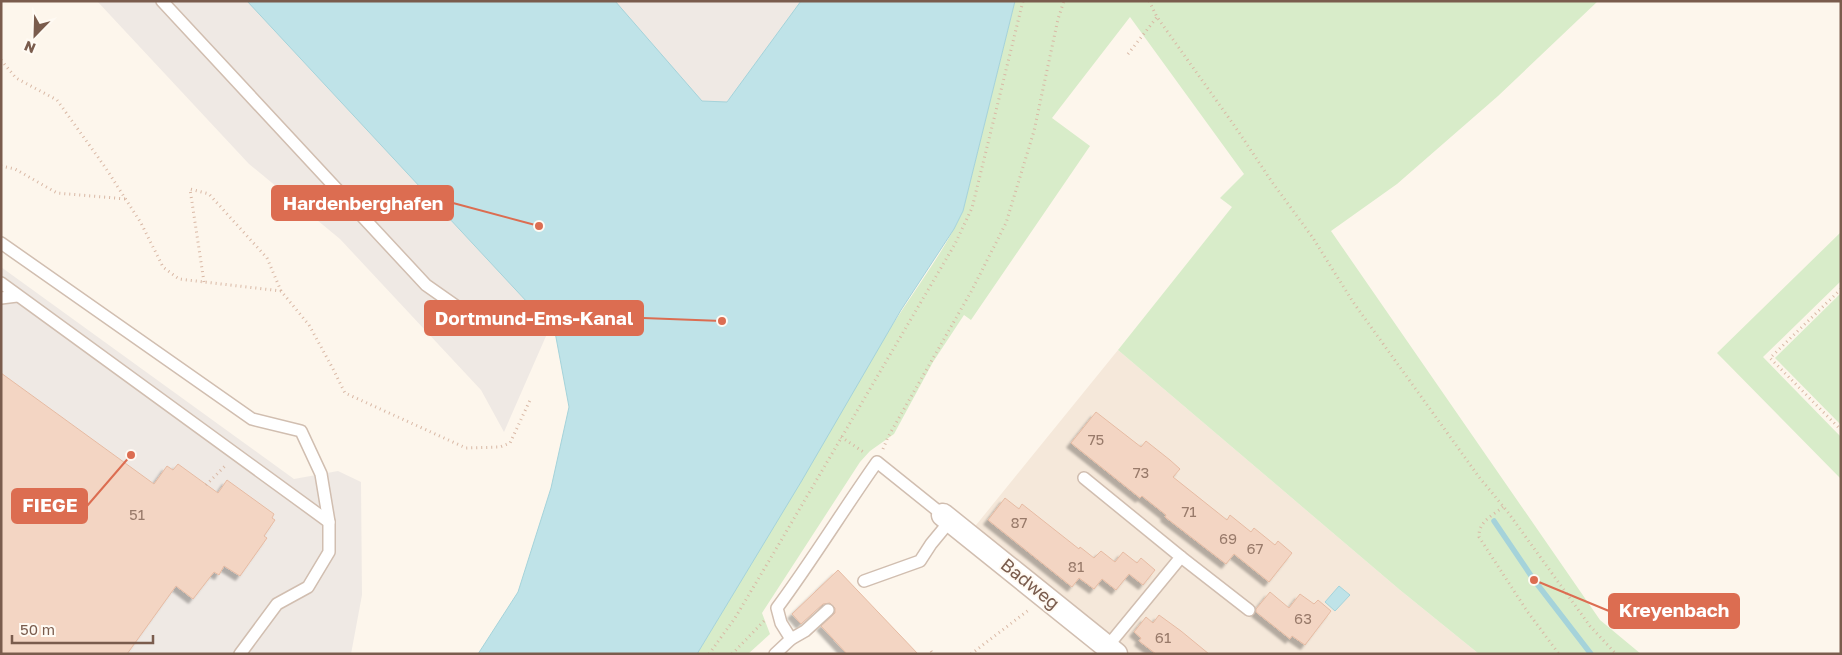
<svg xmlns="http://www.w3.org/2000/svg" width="1842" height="655" viewBox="0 0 1842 655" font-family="'Golos Text',sans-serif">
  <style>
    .residential { fill: #f5e8da }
    .industrial { fill: #efe9e4 }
    .green { fill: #d8ecc9 }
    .water { fill: #bfe3e8; stroke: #a5d3da }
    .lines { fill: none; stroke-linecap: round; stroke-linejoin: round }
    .stream { stroke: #a5d3da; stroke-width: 5.5 }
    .building { fill: #f3d5c3; stroke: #e6bba3; filter: url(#shadow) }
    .service-casing { stroke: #d1beb0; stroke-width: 14 }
    .minor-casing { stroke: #d1beb0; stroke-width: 25 }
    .path { stroke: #d9b8a5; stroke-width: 3; stroke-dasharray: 1 4; stroke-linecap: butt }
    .service { stroke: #fff; stroke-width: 11 }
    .minor { stroke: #fff; stroke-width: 22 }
    .labels { text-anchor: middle; stroke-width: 4; stroke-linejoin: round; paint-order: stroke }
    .number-label { font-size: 15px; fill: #987a6a }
    .street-label { font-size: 18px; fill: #7a5c4d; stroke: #fffaf3 }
    .leader { fill: none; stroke: #dc6d51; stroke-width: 2 }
    .callout-dot { fill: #dc6d51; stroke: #fffaf3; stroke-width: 2 }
    .callout { fill: #dc6d51; stroke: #dc6d51; stroke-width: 2 }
    .callout-label { font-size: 19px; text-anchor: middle; font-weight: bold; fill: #fff }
  </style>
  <defs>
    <filter id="shadow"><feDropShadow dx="-4.5" dy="4.5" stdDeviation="1" flood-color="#0004"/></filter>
  </defs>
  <rect width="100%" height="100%" fill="#fdf6ec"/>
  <path class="residential" d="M1118 350 1400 590 1479 654H1116L968 535Z"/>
  <g class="industrial">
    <path d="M97 1H812L729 99 550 327 504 432 481 390 340 239 249 164Z"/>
    <path d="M1 267 294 479 338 471 361 482 362 595 351 654H1Z"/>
  </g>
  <g class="green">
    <path d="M1015 1H1598L1498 96 1397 184 1331 231 1600 620 1641 654H1479L1400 590 1118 350 1232 207 1220 198 1244 174 1130 17 1052 118 1090 146 971 320 964 315 933 362 894 434 870 451 860 462 762 613 770 634 748 654H697C760 550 821 445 883 340 909 297 942 256 963 211Z"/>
    <path d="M1841 232V281L1763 357 1841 437V479L1717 353Z"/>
    <path d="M1841 293V425L1775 358Z"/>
  </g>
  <g class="water">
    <path d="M247 1H615L702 101 727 102 801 1H1015L963 211 954 229 901 310 801 482 697 654H478L518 592 551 488 569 407 555 332Z"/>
    <path d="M1339 586 1350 595 1335 611 1325 602Z"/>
  </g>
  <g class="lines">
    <path class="stream" d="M1494 521 1534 580 1591 654"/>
  </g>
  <g class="building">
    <path d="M1 373 154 484 167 466 173 470 178 464 218 493 227 480 274 514 272 518 275 520 264 536 267 538 240 576 224 566 219 575 214 572 193 599 176 586 127 654H1Z"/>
    <path d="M1096 412 1141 447 1146 441 1170 460 1180 469 1173 477 1227 520 1230 515 1251 532 1254 528 1275 545 1278 541 1292 553 1269 582 1234 554 1226 564 1165 517 1166 515 1142 496 1140 498 1071 443Z"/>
    <path d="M1005 498 1019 509 1022 504 1079 549 1080 547 1094 558 1101 551 1115 562 1123 552 1137 563 1141 558 1155 570 1143 585 1129 574 1116 590 1102 579 1094 589 1079 578 1072 587 988 520Z"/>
    <path d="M838 570 918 654H847L821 626 835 613V608L830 603 823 604 801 624 792 614Z"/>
    <path d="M1270 592 1289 608 1300 594 1314 604 1318 600 1331 611 1305 645 1292 636 1290 639 1256 612V609Z"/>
    <path d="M1159 615 1181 631 1209 654H1156L1139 641 1141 638 1134 632 1146 617 1153 623Z"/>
  </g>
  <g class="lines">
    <defs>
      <g id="service">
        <path d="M162 1 426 285 483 325"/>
        <path d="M1 243 252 419 301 431 321 474 329 522V552L308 587 277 604 240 654"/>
        <path d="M1 283 329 522"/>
        <path d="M1 298 17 296"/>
        <path d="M1084 478 1181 557 1107 647"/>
        <path d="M1181 557 1249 610"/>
        <path d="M864 581 920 561 931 544 950 521"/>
        <path d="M791 639 781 623 777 608C812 561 843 510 877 462L943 515"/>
        <path d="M775 654 791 639 805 631 828 610"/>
      </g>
      <path id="minor" d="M943 515 1116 654"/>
    </defs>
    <use href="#service" class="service-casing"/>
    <use href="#minor" class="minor-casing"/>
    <g class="path">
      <path d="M1149 1 1157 17 1236 128 1272 182 1313 238 1353 302 1479 477 1507 511 1590 626 1616 654"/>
      <path d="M1128 54 1157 17"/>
      <path d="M1 60 16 78 57 100 105 167 141 223 163 267 179 279 281 291 309 325 332 367 345 393 466 448 500 447 510 443 531 398"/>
      <path d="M1 166 15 169 57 193 126 199"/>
      <path d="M204 282 190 189 209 194 267 258 281 291"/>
      <path d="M1841 289 1770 358 1841 430"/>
      <path d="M841 437 865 453"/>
      <path d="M883 449 888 437 972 290 1006 223 1034 131 1058 19 1064 1"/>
      <path d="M206 485 226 465"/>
      <path d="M1503 507C1493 515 1478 522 1479 537L1527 611 1559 654"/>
      <path d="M931 651 933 654"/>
      <path d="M709 654 735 618 779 544 955 244 972 208 1023 1"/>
      <path d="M732 654 765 620"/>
      <path d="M971 654 1030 609"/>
    </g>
    <use href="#service" class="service"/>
    <use href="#minor" class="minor"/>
  </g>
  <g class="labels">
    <g class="number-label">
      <text x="1096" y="445">75</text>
      <text x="1141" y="478">73</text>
      <text x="1189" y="517">71</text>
      <text x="137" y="520">51</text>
      <text x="1019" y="528">87</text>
      <text x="1228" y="544">69</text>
      <text x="1255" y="554">67</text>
      <text x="1076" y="572">81</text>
      <text x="1303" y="624">63</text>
      <text x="1163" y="643">61</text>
    </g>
    <g class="street-label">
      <text transform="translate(1030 584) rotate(39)" y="6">Badweg</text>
    </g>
  </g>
  <path class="leader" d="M539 226L453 203M722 321L643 318M131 455L87 506M1534 580L1609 611"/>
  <g class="callout-dot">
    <circle cx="539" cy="226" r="5"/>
    <circle cx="722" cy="321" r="5"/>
    <circle cx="131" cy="455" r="5"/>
    <circle cx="1534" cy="580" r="5"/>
  </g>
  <g class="callout">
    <rect x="272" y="186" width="181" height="34" rx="5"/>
    <rect x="425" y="301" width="218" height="34" rx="5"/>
    <rect x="12" y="489" width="75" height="34" rx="5"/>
    <rect x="1609" y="594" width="130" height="34" rx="5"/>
  </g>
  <g class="callout-label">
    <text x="363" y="210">Hardenberghafen</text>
    <text x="534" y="325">Dortmund-Ems-Kanal</text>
    <text x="50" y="512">FIEGE</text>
    <text x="1674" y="617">Kreyenbach</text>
  </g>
  <rect width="1842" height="655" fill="none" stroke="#7a5c4d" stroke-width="5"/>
  <g transform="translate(35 35) rotate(203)" stroke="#fffaf3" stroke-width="4" paint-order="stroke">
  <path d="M0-4L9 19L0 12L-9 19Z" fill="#7a5c4d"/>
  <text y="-8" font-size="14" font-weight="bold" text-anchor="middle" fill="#7a5c4d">N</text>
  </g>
  <path d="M12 635v8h141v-8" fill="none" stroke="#7a5c4d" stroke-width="2.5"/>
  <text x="20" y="635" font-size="15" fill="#7a5c4d" stroke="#fffaf3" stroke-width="4" paint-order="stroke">50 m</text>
</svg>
